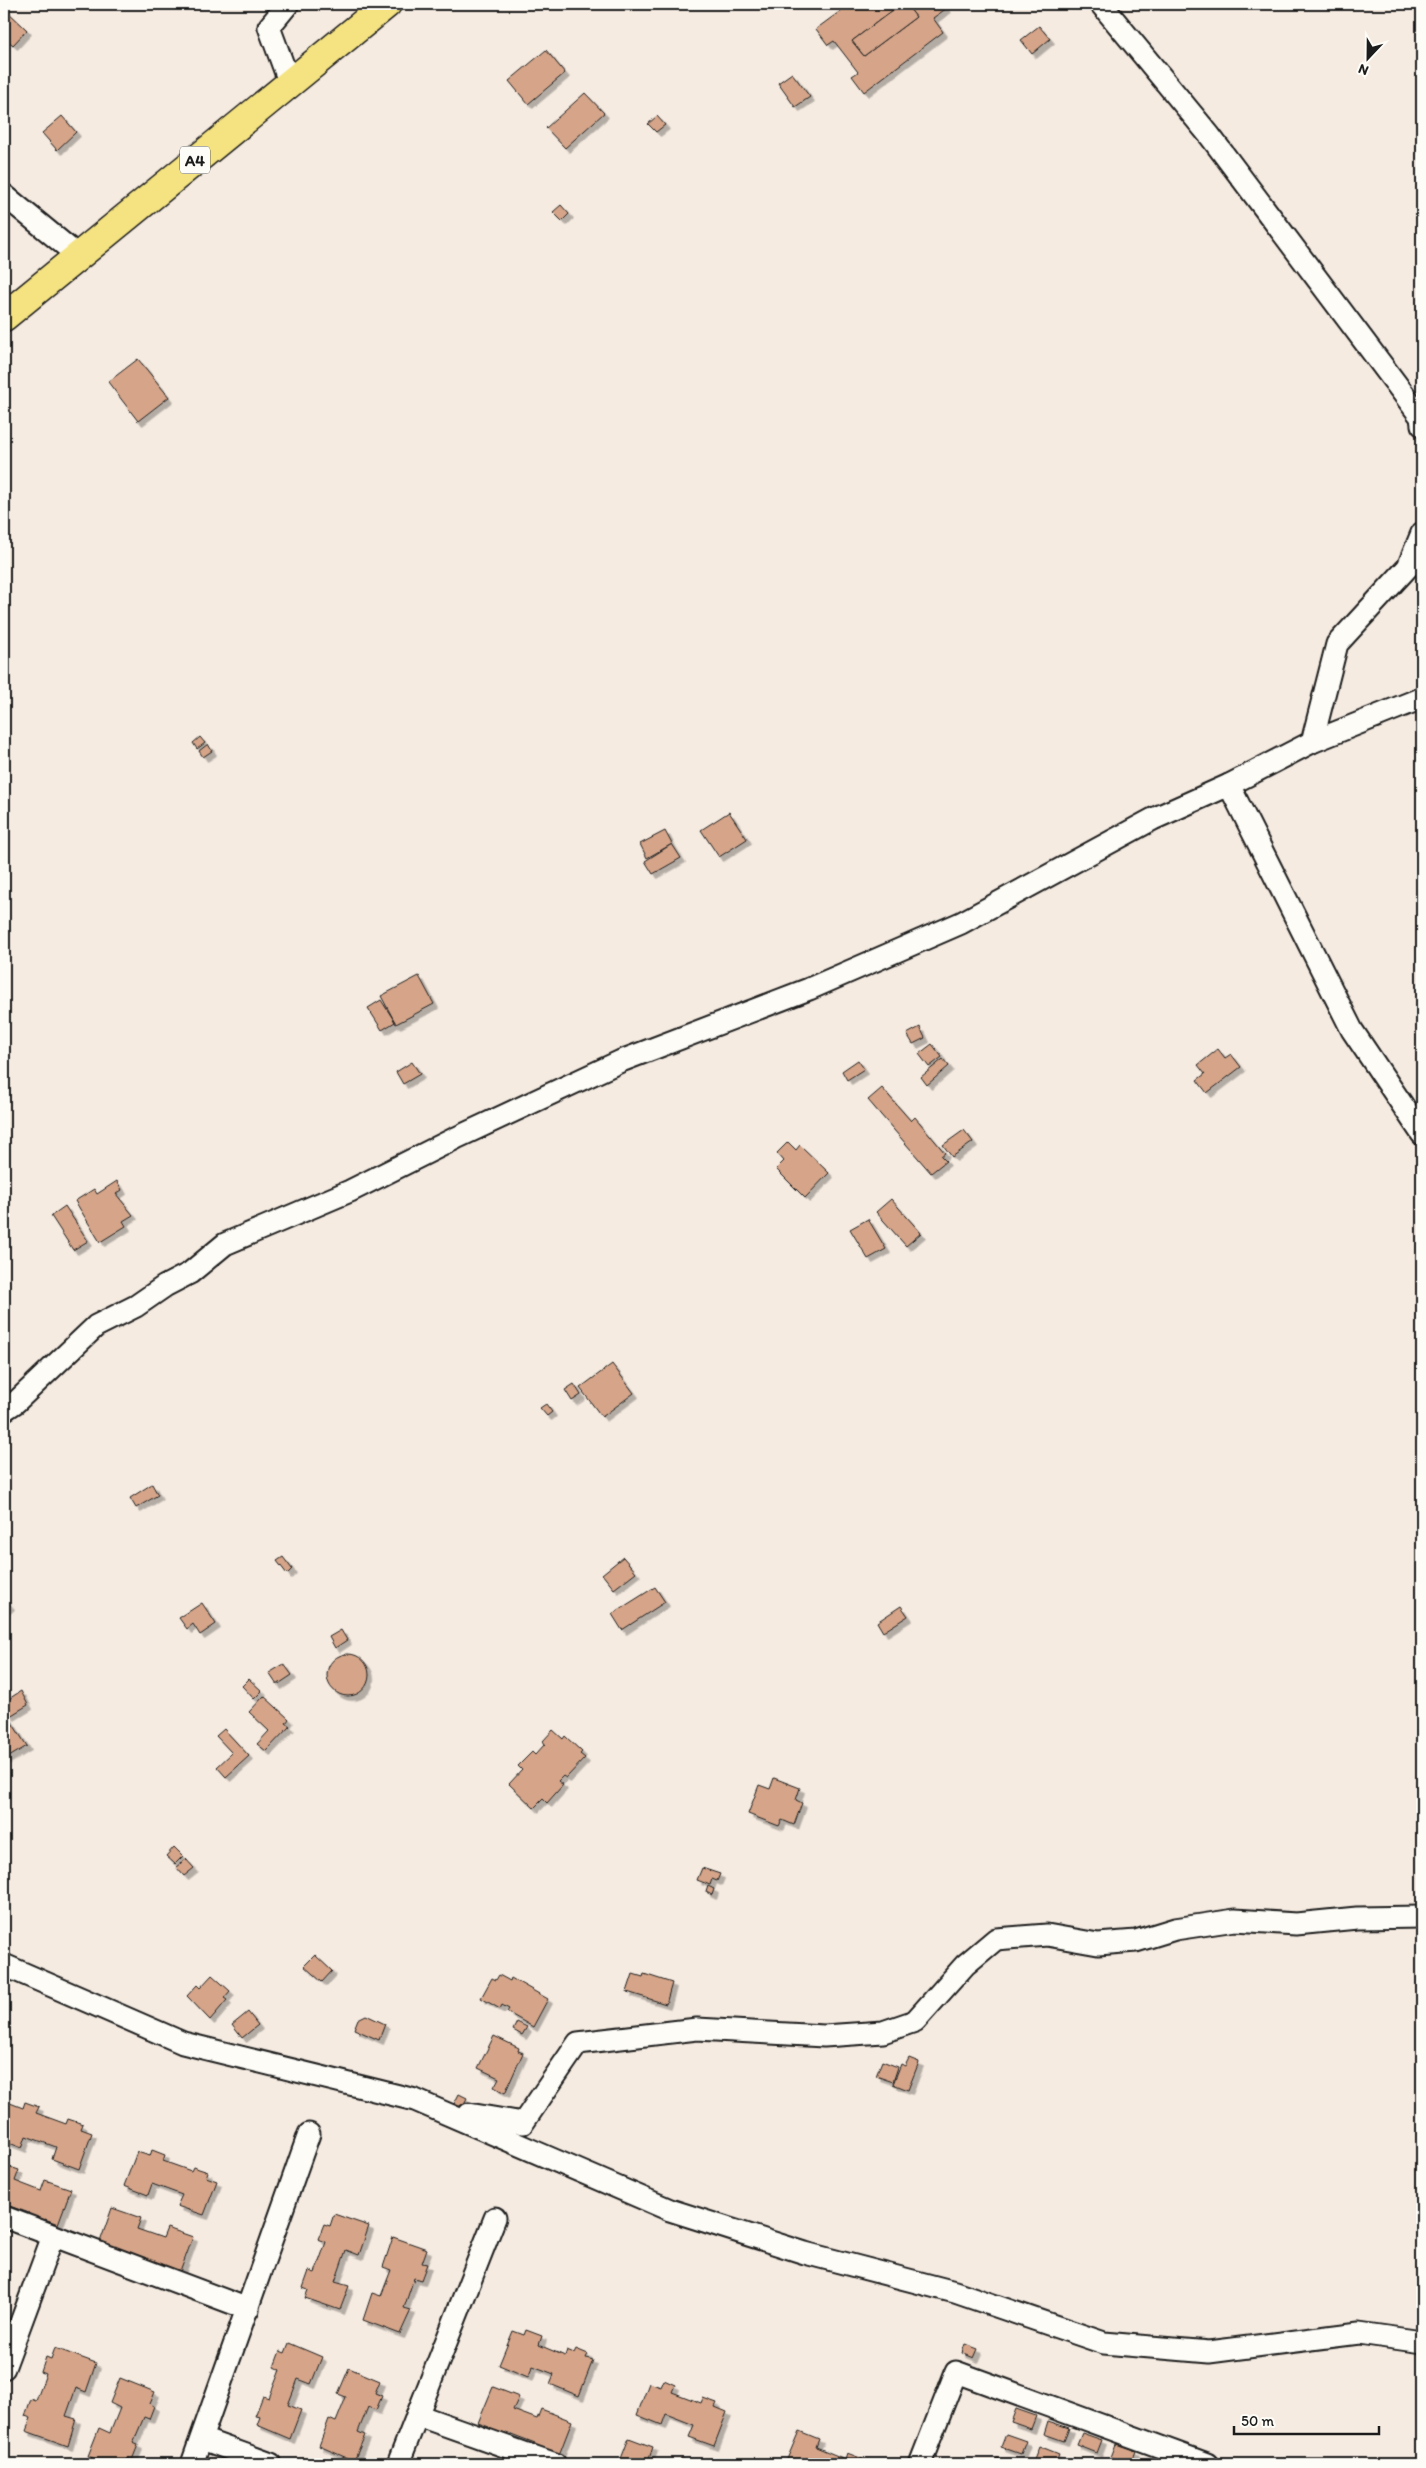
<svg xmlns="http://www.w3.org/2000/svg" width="1426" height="2468" viewBox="0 0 1426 2468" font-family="Itim,sans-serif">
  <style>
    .building { fill: #d6a589; stroke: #1c1c1c; filter: url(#shadow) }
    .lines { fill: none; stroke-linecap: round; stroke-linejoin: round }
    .minor-casing { stroke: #1c1c1c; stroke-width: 25 }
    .trunk-casing { stroke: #1c1c1c; stroke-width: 31 }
    .minor { stroke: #fdfcf7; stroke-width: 21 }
    .trunk { stroke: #f5e382; stroke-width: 28 }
    .labels { text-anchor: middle; stroke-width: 4; stroke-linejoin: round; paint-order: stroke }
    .shield { fill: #fdfcf7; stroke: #605f5e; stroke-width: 1 }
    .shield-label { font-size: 16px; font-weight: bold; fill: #1c1c1c }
  </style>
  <defs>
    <filter id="shadow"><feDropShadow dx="4.5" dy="4.5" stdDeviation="0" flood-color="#0004"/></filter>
  </defs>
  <rect width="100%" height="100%" fill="#f5ebe1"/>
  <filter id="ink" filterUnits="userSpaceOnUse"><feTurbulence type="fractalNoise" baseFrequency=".02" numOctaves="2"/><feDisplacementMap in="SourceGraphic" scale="10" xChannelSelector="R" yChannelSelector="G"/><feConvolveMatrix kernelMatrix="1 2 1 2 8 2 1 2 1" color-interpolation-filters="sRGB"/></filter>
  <g filter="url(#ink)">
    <g class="building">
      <path d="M850 4H901L852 41 864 56 916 17 906 4H943L947 8 933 18 943 32 864 92 852 76 858 72 834 41 828 45 816 29Z"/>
      <path d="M901 4H906L916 17 864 56 852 41Z"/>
      <path d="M4 8 27 30 13 45 4 37Z"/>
      <path d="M1039 26 1050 39 1032 54 1021 40Z"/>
      <path d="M546 50 565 73 528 104 509 81Z"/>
      <path d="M792 73 810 97 795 107 778 83Z"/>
      <path d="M585 93 604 113 565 148 546 128Z"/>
      <path d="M62 116 76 132 57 150 42 133Z"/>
      <path d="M657 116 665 125 656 132 648 124Z"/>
      <path d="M561 205 569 214 562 221 553 212Z"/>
      <path d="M138 359 169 397 138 421 108 382Z"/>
      <path d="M200 737 205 743 197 749 193 743Z"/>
      <path d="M208 744 212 751 203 757 199 751Z"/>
      <path d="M729 812 747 839 719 857 701 830Z"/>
      <path d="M665 831 672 844 647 858 640 844Z"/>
      <path d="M672 844 681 858 653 874 645 861Z"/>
      <path d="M419 976 434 1004 396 1024 381 996Z"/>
      <path d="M381 1000 395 1022 382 1030 368 1008Z"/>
      <path d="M920 1027 925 1038 913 1044 907 1034Z"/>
      <path d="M932 1044 942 1057 929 1067 919 1054Z"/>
      <path d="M1218 1049 1225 1058 1231 1054 1241 1067 1207 1093 1197 1080 1205 1074 1198 1065Z"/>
      <path d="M943 1059 949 1066 927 1085 921 1077Z"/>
      <path d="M858 1060 864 1069 847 1080 842 1071Z"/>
      <path d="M412 1062 420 1074 403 1084 396 1072Z"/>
      <path d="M882 1088 911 1121 915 1117 945 1153 941 1156 946 1161 931 1173 868 1100Z"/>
      <path d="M964 1130 973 1142 952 1157 943 1145Z"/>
      <path d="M788 1142 796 1150 800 1145 829 1173 805 1198 776 1169 784 1161 777 1153Z"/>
      <path d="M117 1181 122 1190 116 1194 133 1215 123 1221 126 1226 100 1242 75 1201 94 1189 97 1194Z"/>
      <path d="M891 1199 921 1233 906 1246 876 1212Z"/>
      <path d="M65 1206 88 1241 73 1250 51 1216Z"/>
      <path d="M868 1219 886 1249 868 1259 850 1229Z"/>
      <path d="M612 1364 634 1393 602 1417 580 1388Z"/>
      <path d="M574 1384 581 1395 572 1401 565 1390Z"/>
      <path d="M546 1404 552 1412 547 1416 540 1408Z"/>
      <path d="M152 1484 158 1495 136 1508 130 1498Z"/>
      <path d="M283 1557 292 1569 287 1574 277 1561Z"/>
      <path d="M623 1557 636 1572 614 1589 602 1574Z"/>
      <path d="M655 1587 665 1602 622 1630 612 1614Z"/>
      <path d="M4 1598 10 1605 4 1611Z"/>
      <path d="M202 1603 216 1624 200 1635 193 1624 187 1629 179 1618Z"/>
      <path d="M901 1606 908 1616 883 1632 877 1622Z"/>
      <path d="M341 1630 347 1640 335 1648 329 1637Z"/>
      <circle cx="348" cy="1675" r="21"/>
      <path d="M284 1664 292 1675 277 1685 269 1673Z"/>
      <path d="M249 1679 262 1691 254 1699 242 1686Z"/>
      <path d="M21 1691 28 1705 10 1716 4 1702Z"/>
      <path d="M264 1696 289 1719 286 1723 290 1726 266 1751 257 1744 269 1731 249 1712Z"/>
      <path d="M7 1715 27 1746 4 1760V1717Z"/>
      <path d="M224 1729 249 1756 226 1777 217 1767 232 1753 216 1736Z"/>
      <path d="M553 1730 563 1739 565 1736 582 1752 580 1754 585 1758 566 1778 563 1776 558 1781 563 1785 547 1803 543 1799 534 1808 509 1784 522 1770 518 1766 532 1752 535 1755 545 1744 543 1741Z"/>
      <path d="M774 1778 800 1788 796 1800 802 1803 794 1825 782 1820 779 1826 748 1814 759 1785 770 1789Z"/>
      <path d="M174 1847 183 1856 175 1864 166 1856Z"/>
      <path d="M186 1859 194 1868 184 1876 176 1867Z"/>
      <path d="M702 1868 720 1874 717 1881 712 1879 710 1885 697 1880Z"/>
      <path d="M708 1886 714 1889 712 1895 706 1892Z"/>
      <path d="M315 1955 332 1971 322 1982 304 1966Z"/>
      <path d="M633 1974 643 1977 644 1974 672 1983 666 2004 627 1992Z"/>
      <path d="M212 1975 230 1991 224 1998 227 2000 210 2020 187 1996 197 1985 200 1988Z"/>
      <path d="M499 1975 510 1981 511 1978 548 1999 533 2027 507 2012 509 2009 502 2005 500 2009 481 1998 492 1978 496 1980Z"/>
      <path d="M248 2012 258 2025 242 2038 232 2025Z"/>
      <path d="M366 2015 385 2024 379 2040 354 2029 358 2019Z"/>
      <path d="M517 2022 527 2027 522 2035 513 2030Z"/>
      <path d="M494 2036 519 2048 518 2051 523 2053 505 2093 494 2087 499 2078 478 2068Z"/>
      <path d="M909 2058 919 2062 908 2090 893 2084 901 2064 905 2066Z"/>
      <path d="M882 2061 898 2067 893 2082 876 2076Z"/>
      <path d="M459 2094 467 2098 461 2110 453 2106Z"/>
      <path d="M25 2102 39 2107 36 2113 66 2124 68 2119 83 2124 81 2129 92 2133 79 2169 52 2159 56 2147 26 2136 22 2148 4 2141V2120L10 2103 23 2108Z"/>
      <path d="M152 2150 165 2155 163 2161 191 2171 193 2167 208 2172 206 2177 217 2181 204 2215 177 2206 182 2195 152 2184 148 2195 124 2186 137 2152 150 2156Z"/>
      <path d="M4 2165 19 2170 15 2181 41 2191 45 2180 71 2189 58 2224 45 2219 43 2224 28 2218 29 2213 4 2204Z"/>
      <path d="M112 2208 141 2218 137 2229 163 2238 167 2228 193 2237 180 2272 167 2267 165 2271 150 2266 151 2261 100 2242Z"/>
      <path d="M334 2214 369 2226 359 2255 346 2250 335 2282 349 2286 340 2310 305 2298 308 2290 303 2288 309 2271 315 2273 326 2242 318 2239 324 2224 330 2226Z"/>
      <path d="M393 2237 427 2249 422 2263 427 2264 421 2280 414 2278 404 2308 411 2310 400 2334 363 2320 372 2293 381 2296 391 2270 383 2267Z"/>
      <path d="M526 2330 542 2336 539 2345 565 2356 567 2350 574 2353 576 2349 588 2354 586 2358 593 2360 579 2396 550 2384 554 2374 533 2366 528 2377 499 2365 513 2331 524 2335Z"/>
      <path d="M289 2343 322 2357 311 2384 298 2379 288 2405 301 2410 290 2439 257 2425 260 2417 255 2416 263 2396 269 2398 280 2370 274 2367 280 2351 285 2353Z"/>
      <path d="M965 2344 978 2349 974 2358 962 2353Z"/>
      <path d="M55 2348 96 2363 86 2392 76 2388 66 2416 76 2419 68 2446 26 2431 31 2418 25 2416 31 2399 36 2401 46 2374 41 2372 46 2357 51 2359Z"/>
      <path d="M349 2368 380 2381 375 2393 382 2396 376 2410 368 2407 358 2432 365 2435 354 2461 319 2446 329 2419 336 2422 346 2397 338 2394Z"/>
      <path d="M120 2378 155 2392 150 2404 154 2406 149 2419 144 2417 133 2443 138 2445 132 2460 127 2458 125 2464H107L88 2456 99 2428 110 2433 120 2408 110 2403Z"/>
      <path d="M664 2380 675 2385 672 2392 701 2403 703 2398 717 2403 715 2407 727 2412 714 2446 689 2437 694 2425 666 2414 662 2425 637 2415 649 2383 661 2387Z"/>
      <path d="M493 2387 519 2397 513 2410 537 2419 541 2409 572 2421 559 2455 548 2450 545 2456 532 2451 535 2443 506 2432 503 2439 487 2432 489 2427 478 2423Z"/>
      <path d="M1016 2409 1036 2416 1031 2429 1011 2422Z"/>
      <path d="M1048 2421 1069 2428 1064 2441 1044 2434Z"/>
      <path d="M799 2431 819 2439 816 2447 845 2459 847 2453 863 2459 861 2464H785Z"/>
      <path d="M1082 2433 1102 2440 1097 2453 1077 2445Z"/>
      <path d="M1006 2434 1026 2441 1021 2454 1001 2447Z"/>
      <path d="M629 2438 653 2447 649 2459 662 2464H619Z"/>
      <path d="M1116 2444 1136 2451 1131 2464 1111 2457Z"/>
      <path d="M1039 2446 1059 2454 1055 2464 1034 2459Z"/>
      <path d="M997 2458 1014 2464H995Z"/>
      <path d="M1073 2458 1089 2464H1070Z"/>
      <path d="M681 2459 694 2464H678Z"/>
    </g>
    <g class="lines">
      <defs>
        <g id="minor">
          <path d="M288 4 269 27 290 84"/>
          <path d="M1101 4 1210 136 1421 417 1422 425"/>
          <path d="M4 195 77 255"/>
          <path d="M1422 533 1408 567 1337 644 1312 742 1229 785 1352 1030 1422 1134"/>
          <path d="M1312 742 1422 698"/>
          <path d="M4 1410 16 1402 96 1326 136 1306 165 1286 190 1273 225 1244 350 1191 456 1138 621 1061 809 989 961 923 1153 819 1229 785"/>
          <path d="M4 1965 183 2043 415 2100 670 2210 805 2253 955 2292 1104 2343 1209 2352 1359 2333 1422 2342"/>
          <path d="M469 2114 523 2123 578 2043 697 2029 824 2036 883 2032 915 2021 965 1965 996 1939 1047 1935 1098 1944 1136 1941 1175 1929 1235 1920 1296 1924 1357 1918 1422 1917"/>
          <path d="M4 2217 248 2309"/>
          <path d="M4 2368 53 2236"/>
          <path d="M417 2415 555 2464"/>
          <path d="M202 2439 271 2464"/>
          <path d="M192 2464 309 2134"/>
          <path d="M398 2464 495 2218"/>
          <path d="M920 2464 956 2372 1207 2464"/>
        </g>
        <path id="trunk" d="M4 317 387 4"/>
      </defs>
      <use href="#minor" class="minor-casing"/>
      <use href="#trunk" class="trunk-casing"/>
      <use href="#minor" class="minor"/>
      <use href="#trunk" class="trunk"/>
    </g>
  </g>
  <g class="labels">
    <rect class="shield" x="180" y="146.5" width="30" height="27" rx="4"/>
    <g class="shield-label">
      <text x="195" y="166">A4</text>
    </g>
  </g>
  <rect width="1426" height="2468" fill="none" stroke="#fdfcf7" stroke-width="20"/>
  <rect x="10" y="10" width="1406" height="2448" fill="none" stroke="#1c1c1c" stroke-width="2" filter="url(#ink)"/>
  <g transform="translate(1368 58) rotate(202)" stroke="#fdfcf7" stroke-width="4" paint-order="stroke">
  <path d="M0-4L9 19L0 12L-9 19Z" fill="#1c1c1c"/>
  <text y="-8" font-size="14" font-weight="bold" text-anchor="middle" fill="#1c1c1c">N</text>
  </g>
  <path d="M1234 2426v8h145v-8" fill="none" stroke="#1c1c1c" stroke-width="2.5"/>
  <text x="1241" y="2426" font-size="15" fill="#1c1c1c" stroke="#fdfcf7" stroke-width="4" paint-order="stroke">50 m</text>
</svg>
